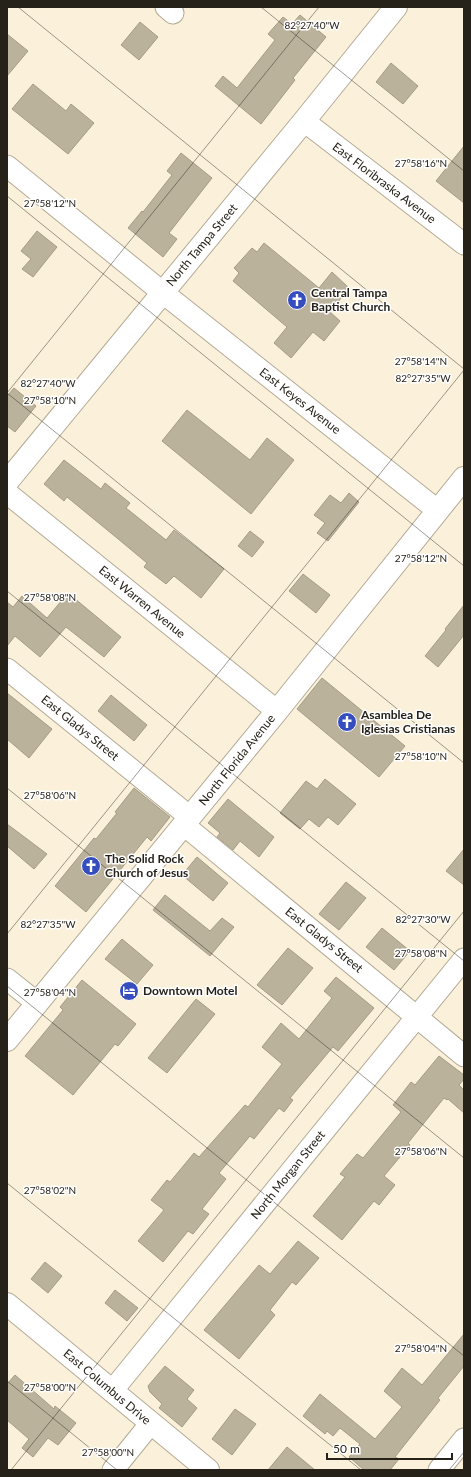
<svg xmlns="http://www.w3.org/2000/svg" width="471" height="1477" viewBox="0 0 471 1477" font-family="Lato,sans-serif">
  <style>
    .building { fill: #bbb29c; stroke: #a59c87 }
    .lines { fill: none; stroke-linecap: round; stroke-linejoin: round }
    .minor-casing { stroke: #b4aa95; stroke-width: 23 }
    .major-casing { stroke: #b4aa95; stroke-width: 24 }
    .minor { stroke: #fff; stroke-width: 21 }
    .major { stroke: #fff; stroke-width: 22 }
    .ticks { fill: none; stroke: #26221a; stroke-width: 1; stroke-opacity: 0.45 }
    .labels { text-anchor: middle; stroke-width: 3; stroke-linejoin: round; paint-order: stroke }
    .street-label { font-size: 12px; fill: #26221a; stroke: #fff }
    .poi-label { font-size: 12px; font-weight: bold; fill: #26221a; stroke: #fff; text-anchor: start }
    .ticks-label { font-size: 10px; text-anchor: middle; fill: #26221a; stroke: #fff; stroke-width: 3; stroke-linejoin: round; paint-order: stroke }
  </style>
  <rect width="100%" height="100%" fill="#fbf1db"/>
  <g class="building">
    <path d="M300 15 326 37 293 78 295 80 261 124 215 86 223 76 237 88 275 40 268 34 283 17 292 24Z"/>
    <path d="M140 22 158 37 139 60 121 45Z"/>
    <path d="M7 34 28 51 7 76Z"/>
    <path d="M391 63 418 86 403 104 376 82Z"/>
    <path d="M33 84 66 111 71 104 94 123 68 154 12 109Z"/>
    <path d="M464 146V203L436 181Z"/>
    <path d="M181 153 212 178 169 233 177 239 163 257 128 228 142 211 143 212 172 175 167 171Z"/>
    <path d="M37 231 57 247 33 277 22 269 31 259 21 251Z"/>
    <path d="M264 243 319 288 332 272 349 288 330 312 340 321 324 341 313 332 291 358 274 343 287 327 233 281 239 273 234 268 252 248 257 252Z"/>
    <path d="M14 388 36 406 15 432 7 426V396Z"/>
    <path d="M187 410 250 460 267 438 294 460 251 514 162 441Z"/>
    <path d="M64 460 101 489 105 483 130 503 126 508 166 540 174 530 224 569 201 598 174 576 166 584 144 567 147 563 117 538 67 497 64 501 44 484Z"/>
    <path d="M349 493 359 502 328 541 317 533 325 523 314 515 330 495 341 503Z"/>
    <path d="M250 531 264 542 252 557 238 546Z"/>
    <path d="M303 574 330 595 316 613 289 591Z"/>
    <path d="M68 593 121 637 104 657 66 627 40 657 15 636 7 646V602L13 607 22 596 47 618Z"/>
    <path d="M464 605V635L438 667 425 656 446 630 445 629Z"/>
    <path d="M322 678 405 746 379 777 297 709Z"/>
    <path d="M7 693 52 729 29 758 7 739Z"/>
    <path d="M111 695 147 725 134 741 98 711Z"/>
    <path d="M325 779 356 804 338 825 328 817 319 827 309 819 300 829 280 813 306 781 317 789Z"/>
    <path d="M134 788 170 817 151 841 147 837 86 912 55 886 94 838 96 839 117 813 115 812Z"/>
    <path d="M228 799 274 837 259 857 240 841 233 850 217 837 220 833 208 823Z"/>
    <path d="M7 824 47 854 34 869 7 846Z"/>
    <path d="M464 849V885L446 871Z"/>
    <path d="M197 857 228 883 213 901 182 875Z"/>
    <path d="M346 882 366 898 339 930 319 914Z"/>
    <path d="M165 895 210 931 222 918 234 927 210 956 153 910Z"/>
    <path d="M382 928 410 951 394 970 366 947Z"/>
    <path d="M122 939 153 965 137 984 105 959Z"/>
    <path d="M288 948 313 968 282 1005 257 985Z"/>
    <path d="M336 977 374 1008 338 1051 333 1047 290 1098 293 1100 284 1112 279 1108 254 1139 250 1136 219 1173 226 1179 202 1209 209 1214 193 1234 188 1231 163 1262 138 1241 164 1210 151 1200 167 1180 170 1182 194 1153 199 1157 245 1105 248 1107 282 1064 262 1047 281 1023 299 1039 332 998 324 991Z"/>
    <path d="M82 980 136 1024 118 1046 115 1044 73 1095 25 1056 63 1010 60 1007Z"/>
    <path d="M196 999 215 1014 167 1073 148 1058Z"/>
    <path d="M439 1056 464 1075V1079L459 1085 464 1090V1113L448 1099 447 1100 444 1098 408 1143 410 1145 384 1176 395 1185 379 1205 374 1201 342 1240 313 1216 345 1177 340 1174 357 1154 363 1158 401 1112 393 1105 411 1082 415 1085Z"/>
    <path d="M298 1241 319 1258 296 1285 292 1282 270 1310 275 1315 239 1359 204 1330 259 1265 270 1274Z"/>
    <path d="M45 1262 62 1276 48 1293 31 1279Z"/>
    <path d="M115 1290 138 1308 127 1321 105 1303Z"/>
    <path d="M464 1334V1366L438 1398 440 1400 395 1457 399 1459 390 1470H364L349 1457 360 1444 340 1428 333 1436 327 1431 325 1434 303 1416 320 1394 375 1439 402 1407 384 1391 402 1368 422 1385Z"/>
    <path d="M165 1366 194 1390 187 1399 197 1408 182 1427 159 1408 162 1404 150 1392 148 1386Z"/>
    <path d="M15 1375 54 1409 55 1406 76 1423 58 1445 48 1438 33 1457 22 1448 29 1439 7 1420V1384Z"/>
    <path d="M235 1409 256 1424 232 1455 212 1439Z"/>
    <path d="M287 1447 315 1470H268Z"/>
  </g>
  <g class="lines">
    <defs>
      <g id="minor">
        <path d="M166 7 173 13"/>
        <path d="M304 121 464 244"/>
        <path d="M7 166 162 292 437 510"/>
        <path d="M7 493 277 711"/>
        <path d="M7 669 190 817"/>
        <path d="M184 825 464 1056"/>
        <path d="M7 979 37 1003"/>
        <path d="M112 1391 464 959"/>
        <path d="M113 1470 151 1423"/>
        <path d="M439 1470 464 1439"/>
      </g>
      <g id="major">
        <path d="M7 482 304 121 396 7"/>
        <path d="M7 1040 277 711 464 478"/>
        <path d="M7 1304 208 1470"/>
      </g>
    </defs>
    <use href="#minor" class="minor-casing"/>
    <use href="#major" class="major-casing"/>
    <use href="#minor" class="minor"/>
    <use href="#major" class="major"/>
  </g>
  <path class="ticks" d="M18 7 464 369M261 7 464 171M7 196 464 566M7 393 319 7M7 393 464 763M7 591 464 961M7 788 464 1158M7 934 464 370M7 986 464 1356M7 1183 361 1470M7 1381 117 1470M11 1470 464 911M449 1470 464 1452"/>
  <defs>
    <symbol id="church-disc" viewBox="-11 -11 22 22"><circle r="9.5" fill="#354dbe" stroke="#fff"/><path d="M-1.2-6h2.4v3.5h3.3v2.4h-3.3V6h-2.4V-.1h-3.3v-2.4h3.3Z" fill="#fff"/></symbol>
    <symbol id="hotel-disc" viewBox="-11 -11 22 22"><circle r="9.5" fill="#354dbe" stroke="#fff"/><path d="M-6-4.5h1.5V1H6V5H4.5V3h-9V5H-6ZM-4 0a1.8 1.8 0 1 1 3.6 0ZM.5 0V-2.5h3Q6-2.5 6 0Z" fill="#fff"/></symbol>
  </defs>
  <g fill-rule="evenodd">
    <use href="#church-disc" x="286" y="289" width="22" height="22"/>
    <use href="#church-disc" x="336" y="711" width="22" height="22"/>
    <use href="#church-disc" x="80" y="855" width="22" height="22"/>
    <use href="#hotel-disc" x="118" y="980" width="22" height="22"/>
  </g>
  <g class="labels">
    <g class="street-label">
      <text transform="translate(384 183) rotate(37)" y="4">East Floribraska Avenue</text>
      <text transform="translate(202 245) rotate(-50)" y="4">North Tampa Street</text>
      <text transform="translate(300 401) rotate(38)" y="4">East Keyes Avenue</text>
      <text transform="translate(142 602) rotate(39)" y="4">East Warren Avenue</text>
      <text transform="translate(80 728) rotate(39)" y="4">East Gladys Street</text>
      <text transform="translate(237 760) rotate(-51)" y="4">North Florida Avenue</text>
      <text transform="translate(324 940) rotate(39)" y="4">East Gladys Street</text>
      <text transform="translate(288 1175) rotate(-51)" y="4">North Morgan Street</text>
      <text transform="translate(107 1387) rotate(40)" y="4">East Columbus Drive</text>
    </g>
    <g class="poi-label">
      <text x="311" y="297">Central Tampa<tspan x="311" dy="14">Baptist Church</tspan></text>
      <text x="361" y="719">Asamblea De<tspan x="361" dy="14">Iglesias Cristianas</tspan></text>
      <text x="105" y="863">The Solid Rock<tspan x="105" dy="14">Church of Jesus</tspan></text>
      <text x="143" y="995">Downtown Motel</text>
    </g>
  </g>
  <g class="ticks-label">
    <text x="312" y="29">82°27'40"W</text>
    <text x="421" y="167">27°58'16"N</text>
    <text x="50" y="207">27°58'12"N</text>
    <text x="421" y="365">27°58'14"N</text>
    <text x="423" y="382">82°27'35"W</text>
    <text x="48" y="387">82°27'40"W</text>
    <text x="50" y="404">27°58'10"N</text>
    <text x="421" y="562">27°58'12"N</text>
    <text x="50" y="601">27°58'08"N</text>
    <text x="421" y="760">27°58'10"N</text>
    <text x="50" y="799">27°58'06"N</text>
    <text x="423" y="923">82°27'30"W</text>
    <text x="48" y="928">82°27'35"W</text>
    <text x="421" y="957">27°58'08"N</text>
    <text x="50" y="996">27°58'04"N</text>
    <text x="421" y="1155">27°58'06"N</text>
    <text x="50" y="1194">27°58'02"N</text>
    <text x="421" y="1352">27°58'04"N</text>
    <text x="50" y="1391">27°58'00"N</text>
    <text x="108" y="1456">27°58'00"N</text>
  </g>
  <rect width="471" height="1477" fill="none" stroke="#26221a" stroke-width="16"/>
  <path d="M327 1453v6h125v-6" fill="none" stroke="#26221a" stroke-width="2"/>
  <text x="333" y="1453" font-size="12" fill="#26221a" stroke="#ffffff" stroke-width="3" paint-order="stroke">50 m</text>
</svg>
